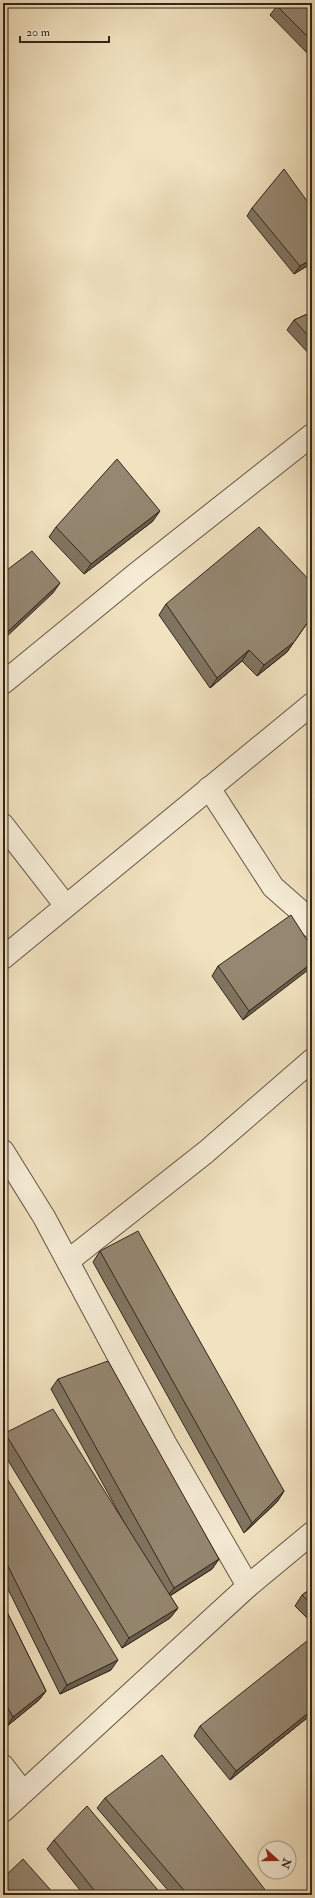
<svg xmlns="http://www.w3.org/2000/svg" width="315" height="1898" viewBox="0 0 315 1898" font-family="'IM FELL Double Pica',serif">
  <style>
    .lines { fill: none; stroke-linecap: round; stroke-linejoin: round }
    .minor-casing { stroke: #615444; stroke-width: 24 }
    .minor { stroke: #f6ecd6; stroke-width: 22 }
    .wall { fill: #807461; stroke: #31251b }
    .shaded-wall { fill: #685e4f; stroke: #31251b }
    .building { fill: #958771; stroke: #31251b }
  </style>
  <rect width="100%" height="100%" fill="#f1e2c0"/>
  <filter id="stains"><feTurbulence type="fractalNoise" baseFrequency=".005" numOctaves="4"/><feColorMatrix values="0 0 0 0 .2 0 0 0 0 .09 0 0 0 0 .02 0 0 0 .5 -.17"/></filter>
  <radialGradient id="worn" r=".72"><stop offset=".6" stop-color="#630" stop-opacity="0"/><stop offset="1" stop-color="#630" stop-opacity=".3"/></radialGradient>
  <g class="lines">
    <defs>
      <g id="minor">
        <path d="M3 683 136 574 312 435"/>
        <path d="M209 788 273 887 298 909 312 927"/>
        <path d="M3 825 66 906"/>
        <path d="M3 958 312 704"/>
        <path d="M3 1151 44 1217 165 1443 248 1586"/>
        <path d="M68 1261 206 1152 312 1060"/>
        <path d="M3 1766 23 1792"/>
        <path d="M3 1811 248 1586 312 1533"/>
      </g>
    </defs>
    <use href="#minor" class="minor-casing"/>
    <use href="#minor" class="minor"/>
  </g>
  <g class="wall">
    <path d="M312 3V58L270 15 277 6Z"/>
    <path d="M252 208H312V263L294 274 247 216Z"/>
    <path d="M312 312V357L287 330 294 320Z"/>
    <path d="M153 521 84 574 49 537 56 527Z"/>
    <path d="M166 604 312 616 287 652 257 676 242 661 210 688 159 615Z"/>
    <path d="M312 948 243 1020 212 976 218 966Z"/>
    <path d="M100 1251 284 1491 277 1502 244 1533 93 1262Z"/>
    <path d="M58 1379 219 1559 212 1569 170 1596 178 1608 170 1618 122 1648 3 1452V1436L5 1433 126 1526 51 1389Z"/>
    <path d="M3 1472 111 1670 60 1694 3 1579Z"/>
    <path d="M312 1588V1623L295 1606 302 1595Z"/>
    <path d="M3 1604 46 1691 39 1700 6 1727 3 1721Z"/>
    <path d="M312 1714 230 1780 194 1736 200 1726Z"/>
    <path d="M105 1798 269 1895H172L97 1808Z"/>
    <path d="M54 1840 162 1895H84L47 1849Z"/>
  </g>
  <g class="shaded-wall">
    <path d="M312 259V263L294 274 300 266Z"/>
    <path d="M160 511 153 521 84 574 91 564Z"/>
    <path d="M60 583 53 593 3 640V636Z"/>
    <path d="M312 616 287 652 257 676 264 665Z"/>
    <path d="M249 650 242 661 210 688 217 678Z"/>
    <path d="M312 963V967L243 1020 249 1011Z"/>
    <path d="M284 1491 277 1502 244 1533 252 1523Z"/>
    <path d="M219 1559 212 1569 166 1598 174 1588Z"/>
    <path d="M178 1608 170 1618 122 1648 129 1638Z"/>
    <path d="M118 1660 111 1670 60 1694 67 1685Z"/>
    <path d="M46 1691 39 1700 6 1727 13 1717Z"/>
    <path d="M312 1710V1714L230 1780 236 1771Z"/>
  </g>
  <g class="building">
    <path d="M280 3H312V41L277 6Z"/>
    <path d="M284 169 312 208V259L300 266 252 208Z"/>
    <path d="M312 312V340L294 320Z"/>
    <path d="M117 459 160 511 91 564 56 527Z"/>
    <path d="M259 527 312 583V616L294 642 264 665 249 650 217 678 166 604Z"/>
    <path d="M32 551 60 583 3 636V573Z"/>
    <path d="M291 915 312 948V963L249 1011 218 966Z"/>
    <path d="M138 1231 284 1491 252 1523 100 1251Z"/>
    <path d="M108 1361 219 1559 174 1588 58 1379Z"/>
    <path d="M53 1409 178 1608 129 1638 5 1433Z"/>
    <path d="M3 1472 118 1660 67 1685 3 1556Z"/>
    <path d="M312 1588V1605L302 1595Z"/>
    <path d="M3 1604 46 1691 13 1717 3 1699Z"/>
    <path d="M312 1637V1710L236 1771 200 1726Z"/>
    <path d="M162 1755 269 1895H188L105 1798Z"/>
    <path d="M87 1806 162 1895H98L54 1840Z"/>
    <path d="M23 1859 55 1895H3V1878Z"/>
  </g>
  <rect width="315" height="1898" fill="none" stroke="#f1e2c0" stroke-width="16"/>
  <rect x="4" y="4" width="307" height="1890" fill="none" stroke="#31251b" stroke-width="2"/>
  <rect x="8" y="8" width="299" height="1882" fill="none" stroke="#31251b"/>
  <g transform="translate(277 1860) rotate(111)"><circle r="19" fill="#f6ecd6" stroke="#a79c8b"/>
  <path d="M0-3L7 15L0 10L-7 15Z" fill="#8f2418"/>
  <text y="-6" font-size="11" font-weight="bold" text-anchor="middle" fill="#31251b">N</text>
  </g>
  <path d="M20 36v6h89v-6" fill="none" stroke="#31251b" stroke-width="2"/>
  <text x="26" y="36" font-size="12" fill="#31251b" stroke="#f6ecd6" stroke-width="3" paint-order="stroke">20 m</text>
  <rect width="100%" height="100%" filter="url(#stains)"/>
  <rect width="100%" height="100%" fill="url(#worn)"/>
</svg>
